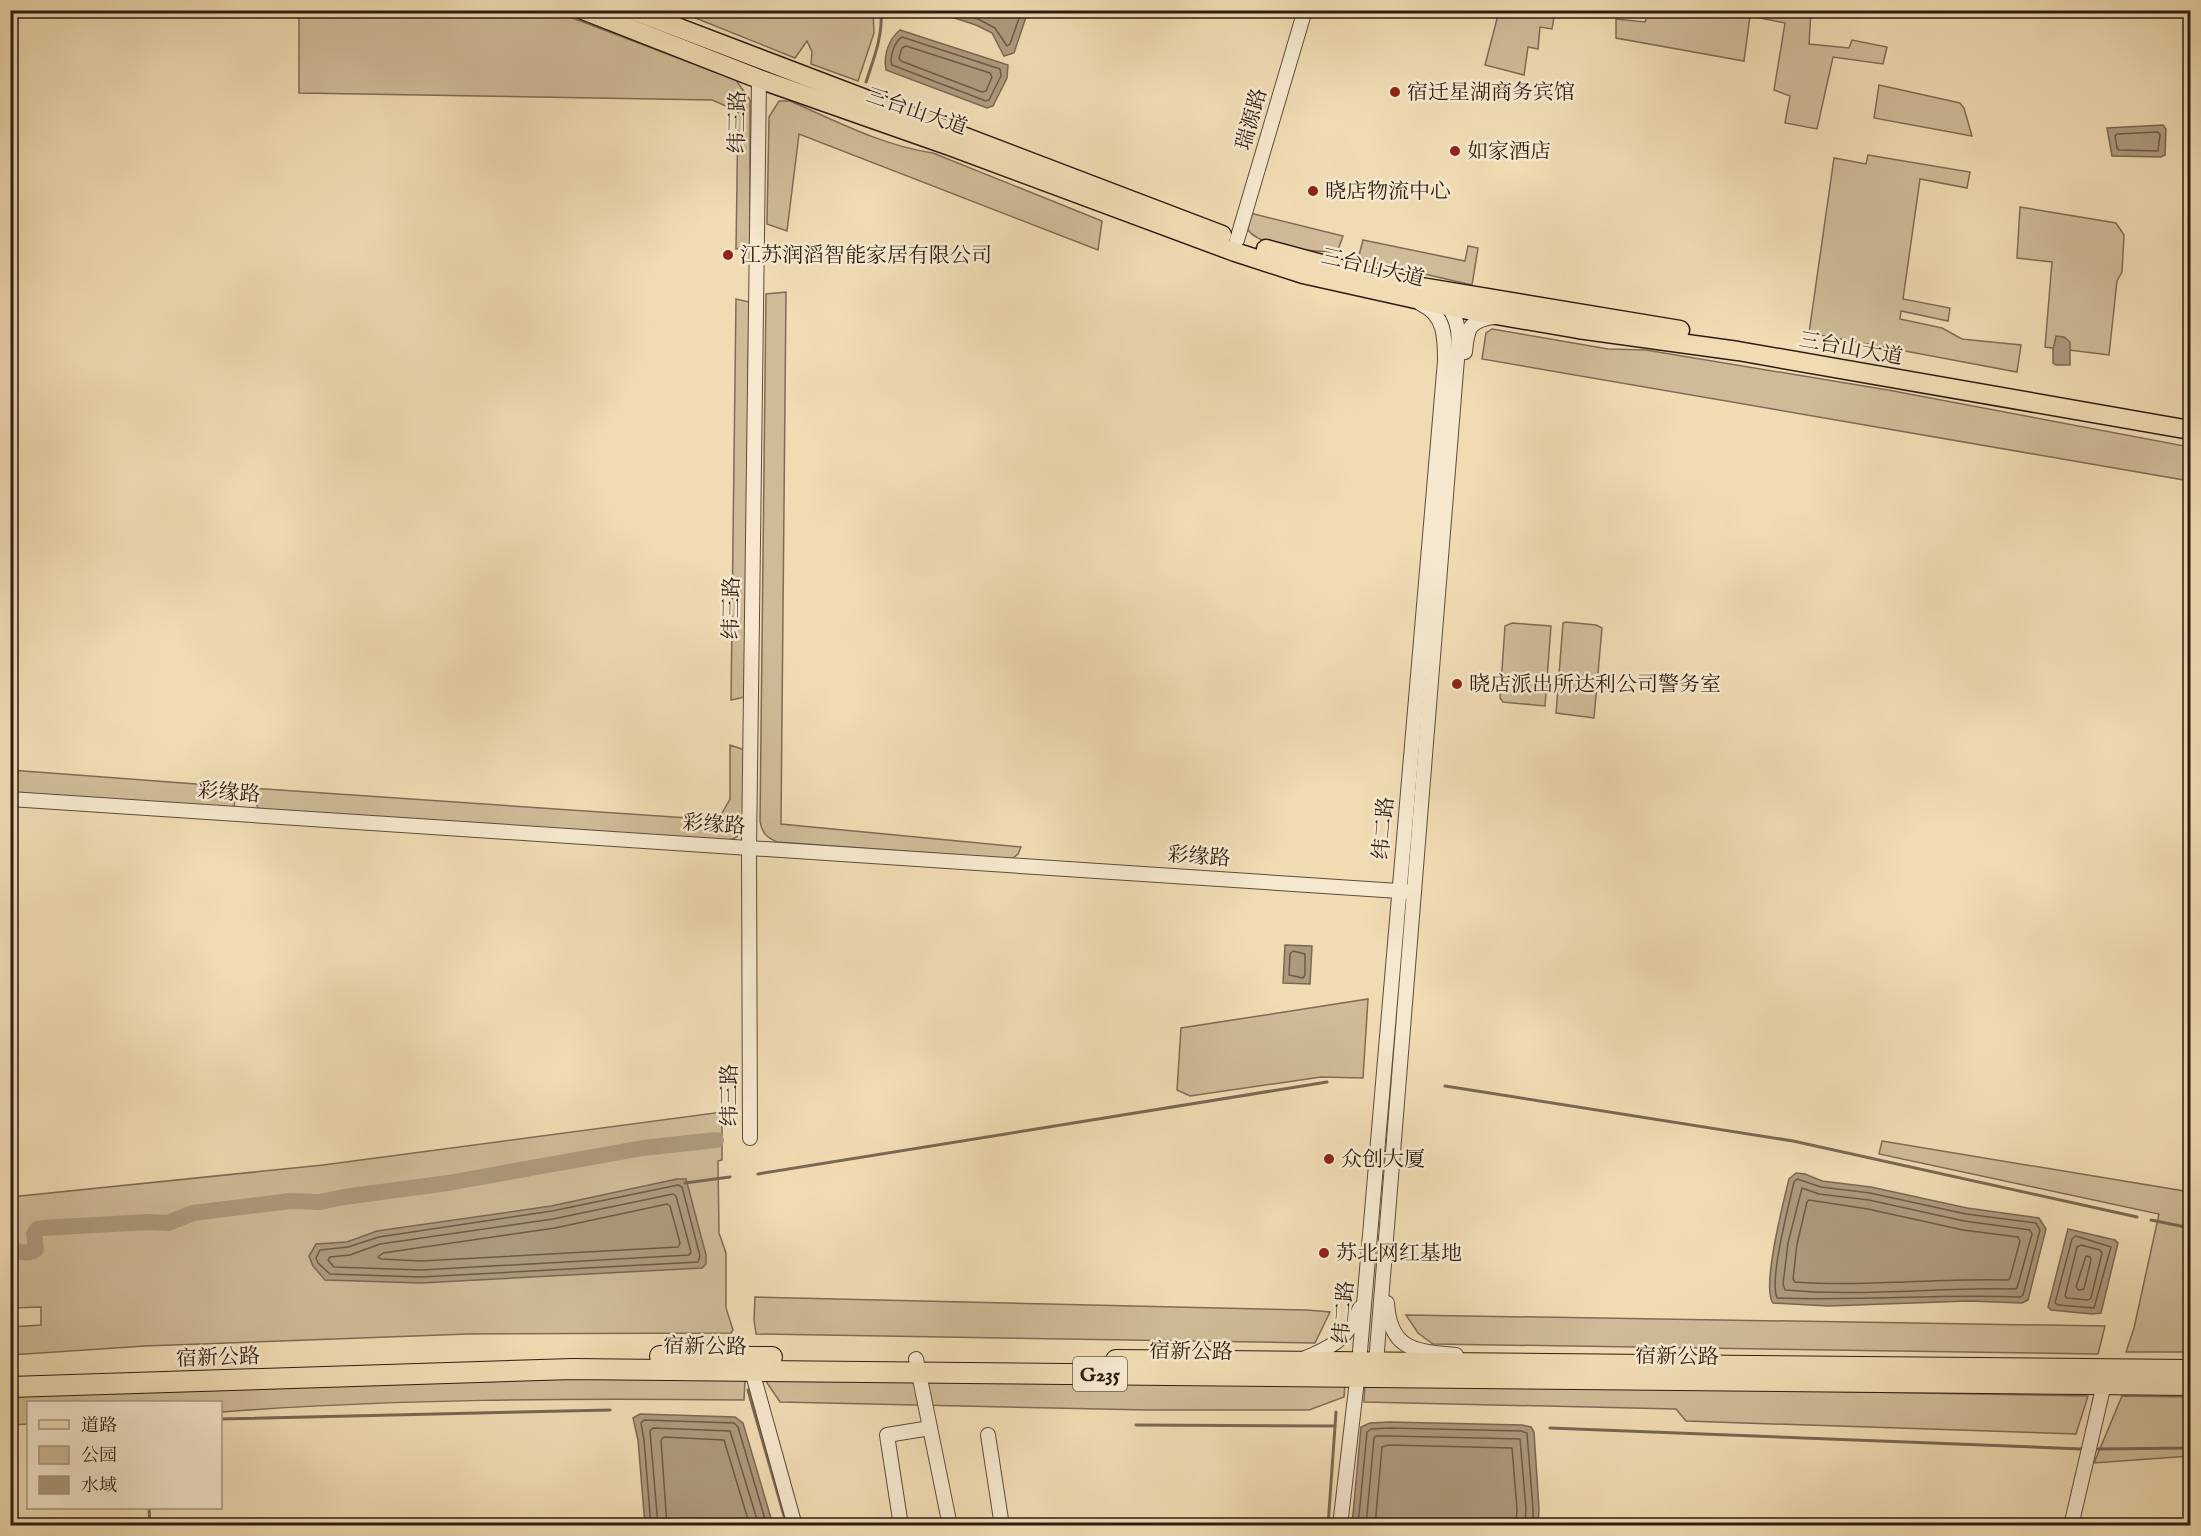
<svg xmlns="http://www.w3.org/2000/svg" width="2201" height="1536" viewBox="0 0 2201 1536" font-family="'IM FELL English','Noto Serif SC',serif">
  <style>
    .green { fill: #cfbb98; stroke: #7e6c56; stroke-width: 1.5 }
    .water { fill: #ad9a7d; stroke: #796853; stroke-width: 1.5 }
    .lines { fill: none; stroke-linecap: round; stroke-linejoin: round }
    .shore { stroke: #6c5b48; stroke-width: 1.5 }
    .stream { stroke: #796853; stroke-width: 3 }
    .river { stroke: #ad9a7d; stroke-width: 16 }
    .minor-casing { stroke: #5d4c3b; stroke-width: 16 }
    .major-casing { stroke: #2c1c13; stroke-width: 21 }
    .highway-casing { stroke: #2c1c13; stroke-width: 22 }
    .minor { stroke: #f5e8ce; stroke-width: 14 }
    .major { stroke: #f0dbb3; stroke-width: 18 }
    .highway { stroke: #f0dbb3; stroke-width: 20 }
    .poi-dot { fill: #8f2418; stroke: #f5e8ce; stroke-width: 2 }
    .labels { text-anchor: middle; stroke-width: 5; stroke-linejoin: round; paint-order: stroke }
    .shield { fill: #f5e8ce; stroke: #68594b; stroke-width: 1.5 }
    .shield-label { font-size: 20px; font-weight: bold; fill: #2c1c13 }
    .poi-label { font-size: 21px; fill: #2c1c13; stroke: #f5e8ce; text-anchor: start }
    .street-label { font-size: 21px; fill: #2c1c13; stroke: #f5e8ce }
  </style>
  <rect width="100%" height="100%" fill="#f0dbb3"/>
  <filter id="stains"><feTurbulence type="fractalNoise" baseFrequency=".00333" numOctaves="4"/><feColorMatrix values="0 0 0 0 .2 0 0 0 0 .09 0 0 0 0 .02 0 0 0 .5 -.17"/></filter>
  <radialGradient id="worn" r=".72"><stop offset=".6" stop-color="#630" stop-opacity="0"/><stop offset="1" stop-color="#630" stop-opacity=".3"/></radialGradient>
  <g class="green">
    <path d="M1649 10 1811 11 1809 44 1849 48 1852 40 1887 47 1883 64 1833 57 1817 129 1785 123 1790 96 1774 90 1785 23 1750 16 1744 61 1616 38V19L1645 22Z"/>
    <path d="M299 11H554L736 80 750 100V246L736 249 738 111 712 100 299 93Z"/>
    <path d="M678 11H873L874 33 858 81 811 64 812 52 807 41 795 58Z"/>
    <path d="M1499 11H1555L1552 29 1540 27 1538 49 1528 47 1524 75 1485 65Z"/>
    <path d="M1879 85 1960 103 1964 108 1972 136 1874 118Z"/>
    <path d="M779 101H790C836 121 883 146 933 153L1102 221 1098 250 799 134 787 231 767 224 769 117Z"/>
    <path d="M1868 155 1970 172 1967 188 1920 179 1903 299 1950 308 1948 321 1901 311 1900 319 1942 328 1962 339 2021 345 2017 372 1809 333 1834 158 1866 164Z"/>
    <path d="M2020 207 2116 223 2124 235 2122 272 2117 281 2109 355 2045 347 2052 262 2017 258Z"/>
    <path d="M1250 213 1343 236 1338 250 1332 252C1311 251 1261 248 1248 230Z"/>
    <path d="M1363 240 1465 261 1468 246 1478 248 1472 285 1364 260 1359 255Z"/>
    <path d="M786 292 781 824 1021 847 1018 854 1012 859 777 842C766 837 762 833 760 821L766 294Z"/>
    <path d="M736 299 749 302 745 697 731 700Z"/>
    <path d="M1492 329 1608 349 1646 350 1888 390 2190 447V481L1482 359 1486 333Z"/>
    <path d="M1566 622 1596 625 1602 628 1594 718 1556 713 1563 623Z"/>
    <path d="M1512 623 1551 626 1545 706 1503 702 1500 698 1505 626Z"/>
    <path d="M730 745 745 750C745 769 749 819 740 833 737 838 733 839 728 840L259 810 249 788 718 820 730 799Z"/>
    <path d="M10 770 236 787 234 809 11 795Z"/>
    <path d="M1368 999 1363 1078 1321 1077 1190 1096 1177 1090 1181 1028Z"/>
    <path d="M722 1112V1160L718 1161 719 1233 726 1253V1308L733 1330 731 1333 468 1334 145 1346 11 1355V1327L41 1325V1307L11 1308V1197L323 1165Z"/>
    <path d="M1882 1141 2190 1192V1352H2126L2134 1328 2159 1214 1879 1154Z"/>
    <path d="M755 1297 1307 1310 1330 1312 1315 1343 756 1334 754 1320Z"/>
    <path d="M1406 1315 2105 1326 2098 1354 1433 1344 1418 1333Z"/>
    <path d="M574 1375 745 1380 744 1400C569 1398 395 1399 221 1412L220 1402H28V1424L11 1425 10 1397 143 1389Z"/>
    <path d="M763 1377 1345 1383 1344 1397 1309 1410H1148L780 1402Z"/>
    <path d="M1365 1383 2088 1396 2076 1434 1686 1421 1676 1409 1364 1402Z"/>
    <path d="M2122 1396 2190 1397V1456L2094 1463Z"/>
  </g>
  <g class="water">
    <path d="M933 11H1028L1014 53 1004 56 992 33 976 25Z"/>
    <path d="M900 30 1008 65 1007 78 993 106 987 108 886 70C883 55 889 39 900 30Z"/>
    <path d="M2163 125 2166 129 2165 155 2161 157 2112 156 2107 128Z"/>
    <path d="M2056 336 2064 337 2070 342V365H2056L2053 363V350Z"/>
    <path d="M1285 945 1312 946 1310 984 1283 983Z"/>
    <path d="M1796 1173 1805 1174 1822 1181 1871 1187 1967 1208 2039 1218 2046 1229 2028 1300 2022 1303 1969 1301 1828 1306 1773 1303C1761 1288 1784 1200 1789 1179Z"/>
    <path d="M677 1179H686L706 1255V1264L702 1268 421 1283 325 1280 313 1266 309 1256 316 1244 347 1242 377 1231 551 1206Z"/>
    <path d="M2068 1229 2115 1240 2118 1243 2101 1313 2092 1314 2051 1310 2048 1307Z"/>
    <path d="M640 1414 735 1417 743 1423 773 1525H645L638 1440 633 1418Z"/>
    <path d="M1389 1422 1522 1425 1531 1427 1534 1432 1539 1509 1538 1525H1352L1361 1427 1370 1423Z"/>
  </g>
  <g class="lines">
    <g class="shore">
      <path d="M952 10 978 19 995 28 1007 46 1010 44 1022 10"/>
      <path d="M902 37 1000 69 1001 76 989 100 986 101 892 65C889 57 895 41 902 37Z"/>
      <path d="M906 46 990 73 992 77 986 91 982 92 901 61 899 58 902 48Z"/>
      <path d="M2158 132 2160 135 2158 151 2119 150 2117 148 2115 136 2117 134Z"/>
      <path d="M1293 951 1305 954V975L1303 978 1289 975 1290 954Z"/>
      <path d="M1797 1179 1821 1187 1870 1193 1966 1214 2036 1223 2040 1230 2023 1295 2020 1297C1939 1294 1858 1301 1777 1298 1769 1279 1789 1205 1794 1182Z"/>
      <path d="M678 1185 682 1187 700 1256 698 1262 421 1277 330 1274 318 1263 316 1258 320 1250 348 1247 379 1237 552 1211Z"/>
      <path d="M1802 1188 1819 1194 1869 1200 1964 1221 2030 1230 2032 1234 2017 1288 2015 1289C1938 1287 1861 1297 1785 1290L1783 1284 1788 1243Z"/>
      <path d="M673 1194 676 1196 691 1252 689 1255 421 1270 334 1267 328 1260 330 1257 350 1255 380 1244 553 1219Z"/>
      <path d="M1809 1200 1868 1209 1963 1230 2018 1237 2020 1241 2010 1278 2008 1280C1937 1278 1866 1287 1795 1282L1793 1279 1797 1244 1807 1202Z"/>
      <path d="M667 1204 670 1206 680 1243 678 1247 421 1261 381 1259 378 1257 383 1253 555 1228Z"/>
      <path d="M2076 1236 2111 1247 2094 1308 2058 1305 2055 1303 2072 1239Z"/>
      <path d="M2081 1245 2100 1250 2102 1253 2091 1298 2088 1300 2067 1298 2065 1296 2077 1247Z"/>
      <path d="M2086 1256 2090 1257 2091 1260 2084 1289 2079 1290 2076 1287Z"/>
      <path d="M651 1526 644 1440 641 1423 644 1420 734 1423 738 1427 767 1526"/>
      <path d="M658 1526 650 1431 653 1428 730 1431 759 1526"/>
      <path d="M667 1526 661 1440 664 1437 724 1440 750 1526"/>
      <path d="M1358 1526 1367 1432 1371 1429 1389 1428 1521 1431 1527 1433 1533 1509V1526"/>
      <path d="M1366 1526 1374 1438 1376 1436H1389L1520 1439 1526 1509 1525 1526"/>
      <path d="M1375 1526 1382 1447 1389 1445 1512 1448 1517 1509 1516 1526"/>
    </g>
    <g class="stream">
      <path d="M866 82C874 58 883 36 881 10"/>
      <path d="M1445 1086 1793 1141 2137 1217"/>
      <path d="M758 1174 1327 1082"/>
      <path d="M685 1183 730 1177"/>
      <path d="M2151 1220 2190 1228"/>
      <path d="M748 1390 787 1526"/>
      <path d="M220 1419 610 1410"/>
      <path d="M1136 1425 1335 1426"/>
      <path d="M1550 1428 2082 1449"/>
      <path d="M2098 1449 2190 1448"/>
      <path d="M149 1508 150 1526"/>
      <path d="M1328 1526 1336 1412"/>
    </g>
    <path class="river" d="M10 1249C19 1252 28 1255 36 1249L34 1234 37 1229 42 1228 149 1222 168 1223 193 1213 291 1201 320 1202 344 1197 448 1183 643 1148 716 1140"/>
    <defs>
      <g id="minor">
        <path d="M1237 240 1305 10"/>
        <path d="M1465 352C1467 329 1469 320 1494 317"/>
        <path d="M10 799 1414 892"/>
        <path d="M750 1138 749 847 759 79"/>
        <path d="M1387 1303C1390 1351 1416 1351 1456 1355"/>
        <path d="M916 1359 950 1526"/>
        <path d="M1303 1359C1332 1347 1348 1339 1360 1308"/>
        <path d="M1376 1363 1456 371C1458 344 1464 326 1446 304"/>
        <path d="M752 1371 795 1526"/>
        <path d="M988 1435 1002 1526"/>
        <path d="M901 1526 887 1435 930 1428"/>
        <path d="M1340 1526 1359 1363 1445 361C1445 337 1445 315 1421 304"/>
        <path d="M2071 1526 2104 1384"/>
      </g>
      <g id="major">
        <path d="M583 10 759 79 950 146 1235 252 1303 274 1456 308 1578 329 1738 351 2190 430"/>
        <path d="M632 10 1222 235"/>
        <path d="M1266 249 1385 281 1680 330"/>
      </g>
      <g id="highway">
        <path d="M660 1356 772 1357"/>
        <path d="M1116 1360 2190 1370"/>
        <path d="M10 1387 572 1369 2190 1385"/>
      </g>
    </defs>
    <use href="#minor" class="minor-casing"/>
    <use href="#major" class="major-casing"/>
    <use href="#highway" class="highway-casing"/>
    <use href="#minor" class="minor"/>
    <use href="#major" class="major"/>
    <use href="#highway" class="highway"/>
  </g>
  <g class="poi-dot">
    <circle cx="1395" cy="92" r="6"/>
    <circle cx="1455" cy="151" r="6"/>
    <circle cx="1313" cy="191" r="6"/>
    <circle cx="728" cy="255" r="6"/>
    <circle cx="1457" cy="684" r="6"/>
    <circle cx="1329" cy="1159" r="6"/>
    <circle cx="1324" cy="1253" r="6"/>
  </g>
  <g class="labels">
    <rect class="shield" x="1073" y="1357" width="54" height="34" rx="4.5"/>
    <g class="shield-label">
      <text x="1100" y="1381">G235</text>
    </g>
    <g class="poi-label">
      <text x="1407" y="99">宿迁星湖商务宾馆</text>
      <text x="1467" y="158">如家酒店</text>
      <text x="1325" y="198">晓店物流中心</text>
      <text x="740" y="262">江苏润滔智能家居有限公司</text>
      <text x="1469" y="691">晓店派出所达利公司警务室</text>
      <text x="1341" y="1166">众创大厦</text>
      <text x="1336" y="1260">苏北网红基地</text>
    </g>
    <g class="street-label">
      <text transform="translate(917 111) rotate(19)" y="7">三台山大道</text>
      <text transform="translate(1251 119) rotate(-74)" y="7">瑞源路</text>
      <text transform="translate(737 122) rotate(-89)" y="7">纬三路</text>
      <text transform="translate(1373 267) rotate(13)" y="7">三台山大道</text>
      <text transform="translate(1851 348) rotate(10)" y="7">三台山大道</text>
      <text transform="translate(731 608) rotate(-89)" y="7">纬三路</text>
      <text transform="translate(229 792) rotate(4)" y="7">彩缘路</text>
      <text transform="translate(714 824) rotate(4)" y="7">彩缘路</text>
      <text transform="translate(1383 828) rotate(-85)" y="7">纬二路</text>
      <text transform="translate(1199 856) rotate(4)" y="7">彩缘路</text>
      <text transform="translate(729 1095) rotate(-90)" y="7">纬三路</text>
      <text transform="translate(1343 1312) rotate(-85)" y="7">纬二路</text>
      <text transform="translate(705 1346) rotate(1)" y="7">宿新公路</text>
      <text transform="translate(1191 1351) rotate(1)" y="7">宿新公路</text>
      <text transform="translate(1677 1356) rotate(1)" y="7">宿新公路</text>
      <text transform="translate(218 1357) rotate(-2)" y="7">宿新公路</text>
    </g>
  </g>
  <rect width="2201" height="1536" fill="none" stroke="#f0dbb3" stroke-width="36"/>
  <rect x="12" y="12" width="2177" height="1512" fill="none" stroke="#2c1c13" stroke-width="3"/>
  <rect x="18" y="18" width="2165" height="1500" fill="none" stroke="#2c1c13" stroke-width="1.5"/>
  <rect x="27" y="1401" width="195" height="108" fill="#f5e8ce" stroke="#a59683" stroke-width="1.5"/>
  <rect x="39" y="1420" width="30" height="9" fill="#f0dbb3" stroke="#a59683" stroke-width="1.5"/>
  <text x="81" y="1431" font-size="18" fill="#2c1c13">道路</text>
  <rect x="39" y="1446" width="30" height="18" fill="#cfbb98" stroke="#a59683" stroke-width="1.5"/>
  <text x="81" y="1461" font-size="18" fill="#2c1c13">公园</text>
  <rect x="39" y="1476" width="30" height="18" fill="#ad9a7d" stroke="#a59683" stroke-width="1.5"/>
  <text x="81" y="1491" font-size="18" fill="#2c1c13">水域</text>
  <rect width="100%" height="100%" filter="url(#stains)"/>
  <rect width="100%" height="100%" fill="url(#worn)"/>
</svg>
